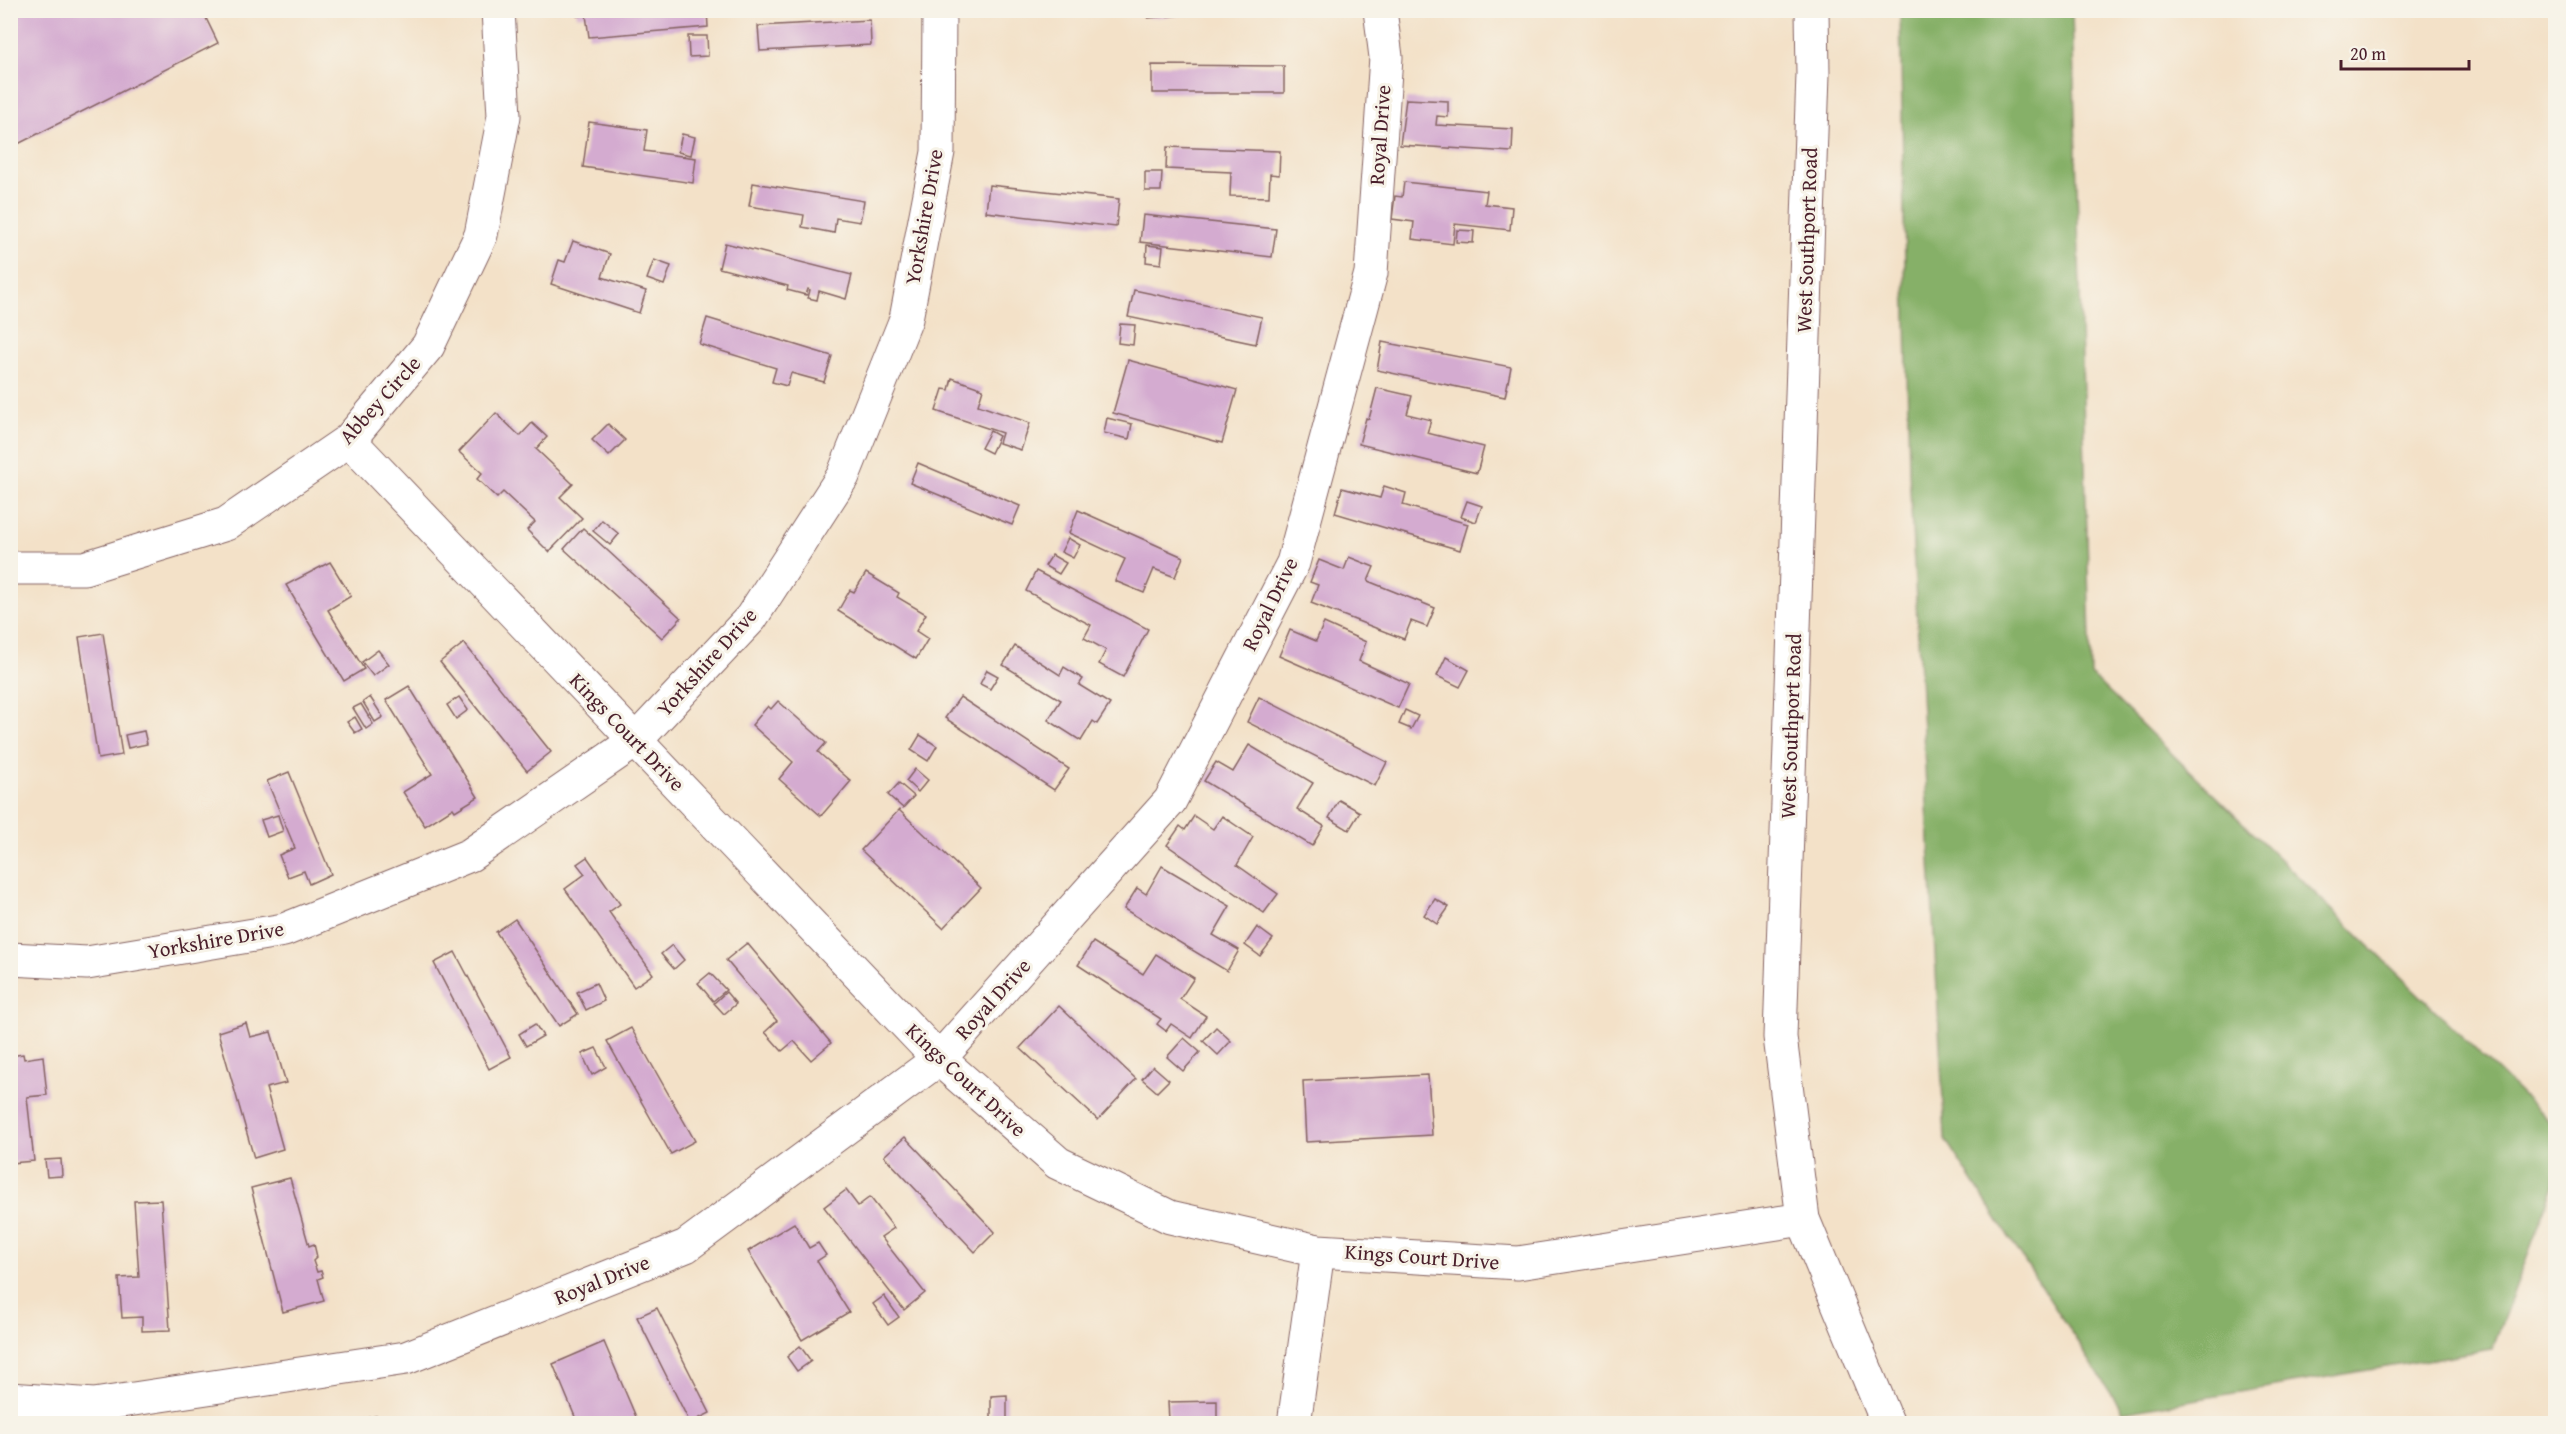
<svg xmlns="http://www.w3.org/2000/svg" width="2566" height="1434" viewBox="0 0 2566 1434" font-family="'Gentium Book Plus',serif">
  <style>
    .forest { fill: #86b067; stroke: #686849; stroke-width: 1.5 }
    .building { fill: #d4abd0 }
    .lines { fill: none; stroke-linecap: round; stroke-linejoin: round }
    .street-casing { stroke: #856362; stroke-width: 35 }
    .secondary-casing { stroke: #856362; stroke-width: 35 }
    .street { stroke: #fff; stroke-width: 33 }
    .secondary { stroke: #fff; stroke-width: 33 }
    .labels { text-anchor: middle; stroke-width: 6; stroke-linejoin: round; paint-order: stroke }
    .street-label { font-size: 21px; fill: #4a1f2b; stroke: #f7f3e8 }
  </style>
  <rect width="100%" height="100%" fill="#f7f3e8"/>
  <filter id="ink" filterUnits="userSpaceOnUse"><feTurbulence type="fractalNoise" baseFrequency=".0167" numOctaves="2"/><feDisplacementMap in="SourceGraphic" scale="12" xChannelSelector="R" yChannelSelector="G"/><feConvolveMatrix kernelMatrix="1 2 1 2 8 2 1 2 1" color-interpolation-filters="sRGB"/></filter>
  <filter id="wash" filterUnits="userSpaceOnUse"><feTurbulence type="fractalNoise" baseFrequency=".008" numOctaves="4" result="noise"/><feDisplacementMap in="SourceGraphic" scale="24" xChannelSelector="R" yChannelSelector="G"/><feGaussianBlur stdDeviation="1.35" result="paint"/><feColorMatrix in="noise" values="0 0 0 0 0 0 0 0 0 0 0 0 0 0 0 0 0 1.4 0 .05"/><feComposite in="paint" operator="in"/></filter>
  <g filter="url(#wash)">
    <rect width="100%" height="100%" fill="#f3e1c8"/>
    <path class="forest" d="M1900 11H2072L2091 675 2555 1127V1183L2492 1349 2123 1412 1945 1139 1909 471Z"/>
    <g id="blocks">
      <g class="building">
        <path d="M18 10H202L218 43 10 148V14Z"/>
        <path d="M576 10H707L708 27 589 37 586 15 577 16Z"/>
        <path d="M1147 10H1214V12L1148 18Z"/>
        <path d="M870 20 871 45 760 51 758 26Z"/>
        <path d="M688 36H707L708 56 689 57Z"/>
        <path d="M1152 65 1284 66V93H1152Z"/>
        <path d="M1406 99 1448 101V117L1437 116 1436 125 1513 129 1512 152 1400 145Z"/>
        <path d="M589 122 647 130 644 151 696 158 693 183 583 167Z"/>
        <path d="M682 134 695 137 691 155 678 152Z"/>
        <path d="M1167 147 1280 151 1279 175 1270 174 1269 197 1230 196 1231 172 1166 169Z"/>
        <path d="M1145 172H1162L1161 191H1145Z"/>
        <path d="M1404 182 1487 191 1485 204 1512 207 1510 230 1455 224 1453 244 1412 239 1414 222 1392 219 1395 196 1402 197Z"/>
        <path d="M753 183 864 201 860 222 836 218 834 233 802 227 804 215 749 206Z"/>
        <path d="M989 185 1119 199 1116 227 986 212Z"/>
        <path d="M1143 215 1276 229 1272 257 1140 242Z"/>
        <path d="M1457 230 1474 231 1473 243 1456 242Z"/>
        <path d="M573 241 610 254 602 277 646 291 639 313 551 284 559 260 565 262Z"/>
        <path d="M725 243 852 275 846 299 819 291 817 300 808 298 810 290 808 289 806 295 787 290 788 286 719 268Z"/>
        <path d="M1147 245 1163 247 1161 264 1146 262Z"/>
        <path d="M654 260 671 266 664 285 647 279Z"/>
        <path d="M1134 290 1262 317 1256 344 1128 317Z"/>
        <path d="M707 318 832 356 824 382 791 373 787 386 772 382 776 368 699 344Z"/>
        <path d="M1120 324 1135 325 1133 345 1118 343Z"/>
        <path d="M1382 342 1511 367 1505 397 1377 370Z"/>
        <path d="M1128 360 1237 390 1222 443 1113 413Z"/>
        <path d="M952 378 983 389 978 405 1030 423 1021 450 999 443 1002 433 936 411 943 389 949 390Z"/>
        <path d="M1377 388 1412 396 1407 414 1431 420 1427 433 1484 447 1477 473 1359 444 1366 418 1369 419Z"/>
        <path d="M496 413 520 436 532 423 547 437 536 449 573 484 560 497 582 518 549 552 527 530 535 522 503 492 497 498 477 479 482 473 459 452Z"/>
        <path d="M1107 418 1132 424 1129 439 1104 433Z"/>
        <path d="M608 424 625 440 609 456 592 440Z"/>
        <path d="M990 431 999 436 991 453 981 448Z"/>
        <path d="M918 463 1020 506 1012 525 910 483Z"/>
        <path d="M1384 486 1406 493 1403 505 1468 524 1460 550 1335 513 1342 488 1380 498Z"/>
        <path d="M1467 501 1482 506 1476 522 1461 517Z"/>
        <path d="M1078 510 1183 557 1175 577 1154 569 1144 593 1115 581 1125 559 1069 533Z"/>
        <path d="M602 520 619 534 610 545 593 531Z"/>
        <path d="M583 528 681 618 662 638 564 549Z"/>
        <path d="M1068 538 1080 545 1073 558 1061 552Z"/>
        <path d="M1052 555 1066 563 1059 574 1045 566Z"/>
        <path d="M1349 557 1374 567 1368 581 1435 608 1427 627 1411 621 1404 639 1311 603 1318 585 1310 582 1319 560 1344 570Z"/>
        <path d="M330 562 351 596 328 610 364 669 344 681 286 585Z"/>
        <path d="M1036 571 1148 629 1123 677 1099 664 1106 650 1084 638 1091 625 1026 591Z"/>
        <path d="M866 573 899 593 897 597 926 614 916 631 928 639 916 659 838 611 850 590 854 592Z"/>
        <path d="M1324 623 1366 642 1359 661 1409 684 1398 708 1279 656 1290 630 1316 641Z"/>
        <path d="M103 633 122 755 98 759 79 637Z"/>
        <path d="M464 643 551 752 527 771 440 662Z"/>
        <path d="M1015 646 1060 675 1064 667 1083 679 1079 685 1110 704 1097 724 1093 721 1081 741 1048 720 1061 700 1003 665Z"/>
        <path d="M378 650 389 664 373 676 362 662Z"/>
        <path d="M1446 657 1469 670 1460 687 1437 676Z"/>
        <path d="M987 670 998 676 990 689 980 684Z"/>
        <path d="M409 686 478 797 455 811 453 808 425 826 403 792 432 774 386 700Z"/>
        <path d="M370 697 383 717 375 722 363 702Z"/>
        <path d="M459 697 468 710 456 719 447 705Z"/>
        <path d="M960 697 1069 769 1054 790 945 718Z"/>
        <path d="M1259 697 1387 762 1375 786 1247 722Z"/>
        <path d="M778 701 826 743 818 752 851 781 821 816 779 779 793 762 752 725 768 706 771 709Z"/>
        <path d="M361 704 373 724 366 729 353 708Z"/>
        <path d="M1405 710 1418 716 1411 729 1399 724Z"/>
        <path d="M355 717 362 729 355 733 347 722Z"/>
        <path d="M144 731 147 744 128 748 125 735Z"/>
        <path d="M920 735 937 746 928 761 911 750Z"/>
        <path d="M1249 745 1313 783 1297 809 1324 826 1312 846 1204 781 1216 762 1233 772Z"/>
        <path d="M915 769 928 780 918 792 906 781Z"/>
        <path d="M289 772 331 874 309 884 304 871 288 877 279 855 295 848 267 781Z"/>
        <path d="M899 783 914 796 903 808 888 795Z"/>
        <path d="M1339 800 1360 812 1349 830 1329 818Z"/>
        <path d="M899 810 981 888 943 928 861 850Z"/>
        <path d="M278 815 283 831 267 837 261 820Z"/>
        <path d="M1194 816 1213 829 1222 816 1253 837 1237 865 1278 894 1264 913 1167 845 1180 826 1185 830Z"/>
        <path d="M587 857 620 904 609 912 653 974 634 987 565 889 585 874 577 864Z"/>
        <path d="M1162 866 1230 906 1213 935 1239 950 1227 971 1124 909 1137 888 1146 894Z"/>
        <path d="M1435 899 1449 907 1437 924 1424 915Z"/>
        <path d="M515 919 578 1014 559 1026 496 932Z"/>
        <path d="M1257 927 1273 939 1260 956 1245 945Z"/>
        <path d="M1093 942 1143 974 1156 954 1194 978 1180 999 1206 1016 1192 1038 1171 1024 1166 1031 1157 1024 1161 1019 1078 965Z"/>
        <path d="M747 943 831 1043 811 1060 794 1041 782 1051 765 1032 777 1021 726 960Z"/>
        <path d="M672 945 684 960 674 969 661 954Z"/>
        <path d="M455 952 511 1057 489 1069 434 963Z"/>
        <path d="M710 973 726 990 713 1001 698 983Z"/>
        <path d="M596 983 604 1001 586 1010 577 992Z"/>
        <path d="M726 992 736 1004 724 1014 714 1003Z"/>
        <path d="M1059 1006 1136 1079 1098 1120 1020 1048Z"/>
        <path d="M246 1023 250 1037 271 1032 286 1083 266 1088 283 1149 254 1158 218 1032Z"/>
        <path d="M535 1024 543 1036 526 1046 519 1034Z"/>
        <path d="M1216 1027 1231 1041 1218 1055 1203 1041Z"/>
        <path d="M631 1028 695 1141 671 1154 607 1041Z"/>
        <path d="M1184 1038 1200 1052 1183 1071 1167 1057Z"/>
        <path d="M596 1048 606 1067 592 1075 582 1054Z"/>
        <path d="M23 1054 24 1059 43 1056 47 1095 27 1097 34 1161 11 1163 10 1056Z"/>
        <path d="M1153 1066 1169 1080 1157 1092 1142 1079Z"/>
        <path d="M1428 1075 1432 1135 1306 1142 1303 1081Z"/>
        <path d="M905 1137 995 1232 975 1252 884 1156Z"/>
        <path d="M61 1159 62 1176 47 1177 45 1160Z"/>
        <path d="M290 1178 309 1246 314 1244 317 1257 313 1261 317 1272 321 1271 323 1277 318 1279 324 1301 283 1312 251 1188Z"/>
        <path d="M846 1190 858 1206 870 1197 894 1228 881 1237 925 1293 904 1310 824 1207Z"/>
        <path d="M161 1200 170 1330 142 1331V1317L122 1318 119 1278 139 1277 134 1201Z"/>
        <path d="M794 1223 809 1248 818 1243 826 1255 817 1261 849 1312 802 1340 748 1251Z"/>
        <path d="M884 1296 899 1317 888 1325 873 1304Z"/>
        <path d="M657 1308 710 1413 690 1423 637 1317Z"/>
        <path d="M604 1342 639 1424H578L553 1364Z"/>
        <path d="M800 1346 811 1361 797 1371 787 1357Z"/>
        <path d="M1007 1395V1421H991V1396Z"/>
        <path d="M1217 1401V1424H1175L1174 1421H1169L1168 1402Z"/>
        <path d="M376 1416 378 1424H355V1421Z"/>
      </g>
    </g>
  </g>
  <g filter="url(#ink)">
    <use href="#blocks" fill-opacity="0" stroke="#856362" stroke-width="1.5"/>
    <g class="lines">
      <defs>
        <g id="street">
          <path d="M349 440 939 1059 1058 1163 1170 1217 1318 1251 1518 1263 1803 1219"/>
          <path d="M10 568H84L226 524 349 440 428 346 481 235 504 116 498 10"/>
          <path d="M10 959 87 963 284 930 470 855 635 741 751 618 843 476 906 319 938 152 939 10"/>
          <path d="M10 1399 94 1405 406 1358 686 1246 939 1059 1170 801 1293 563 1371 273 1386 57 1380 10"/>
          <path d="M1294 1424 1318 1251"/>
        </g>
        <path id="secondary" d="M1812 10 1813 74 1780 1037 1803 1219 1888 1424"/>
      </defs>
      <use href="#street" class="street-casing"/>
      <use href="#secondary" class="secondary-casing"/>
      <use href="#street" class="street"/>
      <use href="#secondary" class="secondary"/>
    </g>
  </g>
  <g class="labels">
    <g class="street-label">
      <text transform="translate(1380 135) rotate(-86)" y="7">Royal Drive</text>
      <text transform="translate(924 217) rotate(-80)" y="7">Yorkshire Drive</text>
      <text transform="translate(1807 240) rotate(-88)" y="7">West Southport Road</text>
      <text transform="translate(380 400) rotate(-48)" y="7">Abbey Circle</text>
      <text transform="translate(1270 604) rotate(-64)" y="7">Royal Drive</text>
      <text transform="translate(707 662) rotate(-48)" y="7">Yorkshire Drive</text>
      <text transform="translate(1791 726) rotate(-88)" y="7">West Southport Road</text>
      <text transform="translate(627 732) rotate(46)" y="7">Kings Court Drive</text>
      <text transform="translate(216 940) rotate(-10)" y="7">Yorkshire Drive</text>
      <text transform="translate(993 999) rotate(-48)" y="7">Royal Drive</text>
      <text transform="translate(966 1080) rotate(43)" y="7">Kings Court Drive</text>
      <text transform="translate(1422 1257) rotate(4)" y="7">Kings Court Drive</text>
      <text transform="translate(602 1280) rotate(-22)" y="7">Royal Drive</text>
    </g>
  </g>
  <rect width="2566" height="1434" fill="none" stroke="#f7f3e8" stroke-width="36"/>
  <path d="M2341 60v9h128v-9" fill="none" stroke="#4a1f2b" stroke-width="3"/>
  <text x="2350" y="60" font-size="18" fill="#4a1f2b" stroke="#f7f3e8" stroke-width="4.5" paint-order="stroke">20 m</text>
</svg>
